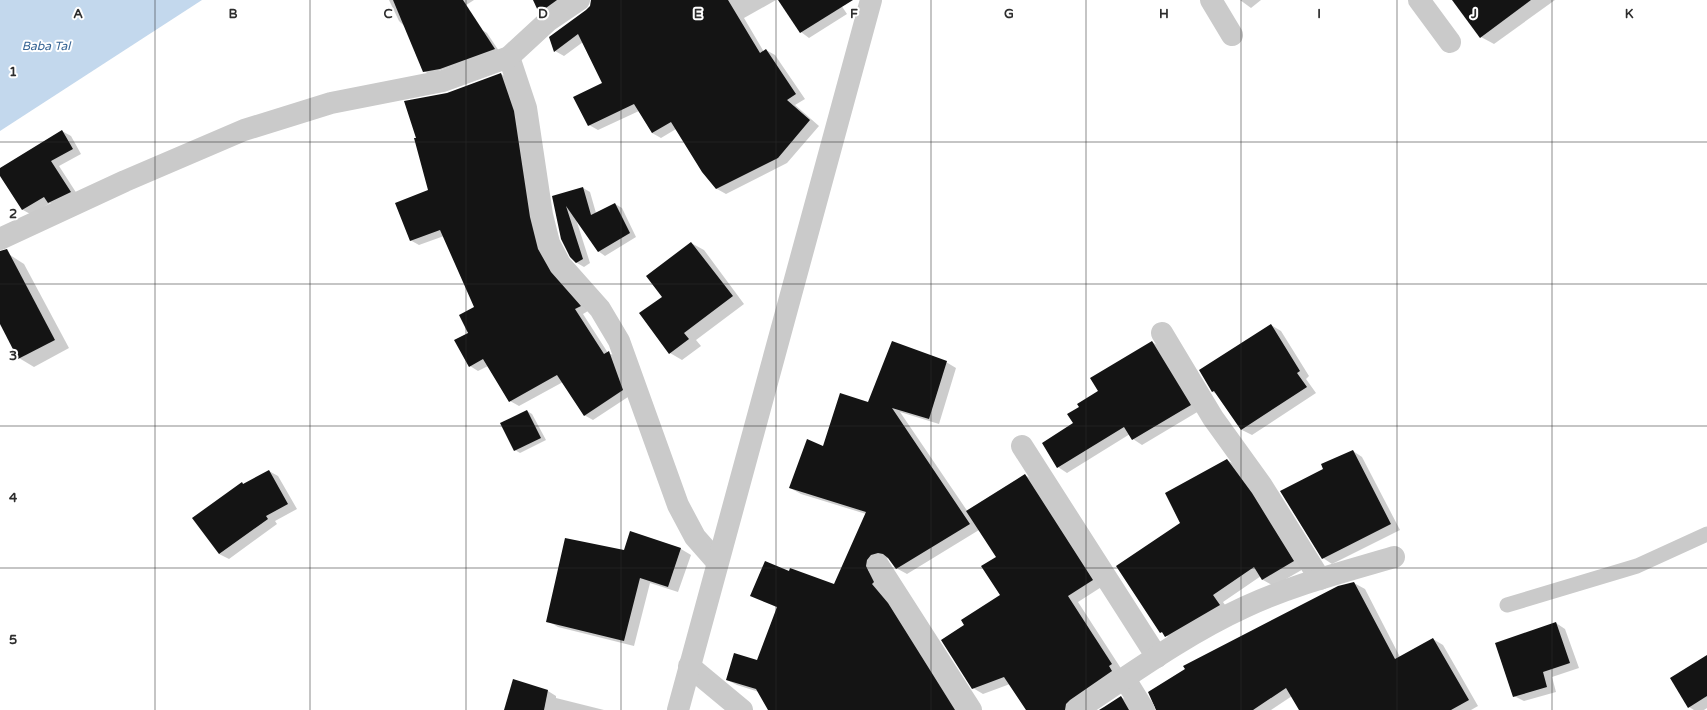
<svg xmlns="http://www.w3.org/2000/svg" width="1707" height="710" viewBox="0 0 1707 710" font-family="'Varela Round',sans-serif">
  <style>
    .water { fill: #c3d8ed }
    .shadow { fill: #0003 }
    .building { fill: #141414 }
    .lines { fill: none; stroke-linecap: round; stroke-linejoin: round }
    .service { stroke: #cacaca; stroke-width: 15 }
    .minor { stroke: #cacaca; stroke-width: 22 }
    .tertiary { stroke: #cacaca; stroke-width: 22 }
    .grid { fill: none; stroke: #2d2d2d; stroke-width: 1; stroke-opacity: 0.55 }
    .labels { text-anchor: middle; stroke-width: 4; stroke-linejoin: round; paint-order: stroke }
    .water-label { font-size: 12px; font-style: italic; fill: #366494; stroke: #fff }
    .grid-label { font-size: 13px; text-anchor: middle; font-weight: bold; fill: #2d2d2d; stroke: #fff; stroke-width: 4; stroke-linejoin: round; paint-order: stroke }
  </style>
  <rect width="100%" height="100%" fill="#fff"/>
  <path class="water" d="M0 0H202L0 131Z"/>
  <g class="shadow">
    <path d="M389 0H474L416 37 399 21Z"/>
    <path d="M541 0H573L548 17 539 12Z"/>
    <path d="M592 0H776L744 18 764 52 766 50 775 55 805 99 795 105 819 126 787 163 726 194 717 189 703 171 676 129 661 138 652 133 639 111 598 130 589 125 603 83 583 42 564 56 555 51 591 6Z"/>
    <path d="M779 0H852L841 5 847 14 809 38 801 32Z"/>
    <path d="M1240 0H1261L1251 8Z"/>
    <path d="M1454 0H1555L1494 44 1481 37Z"/>
    <path d="M482 30 487 33 499 51 429 74 424 71Z"/>
    <path d="M501 74 510 79 538 222 588 311 583 314 608 353 618 357 631 395 593 420 584 415 563 382 519 406 510 401 488 366 478 371 470 366V333L476 308 444 236 419 245 410 240 429 191 448 94Z"/>
    <path d="M62 131 71 136 81 154 59 166 79 197 57 207 50 203 32 215 23 210 0 174V169Z"/>
    <path d="M583 188 590 192 596 213 615 204 622 208 636 237 605 256 598 251 576 219 590 263 584 267 577 263 553 197Z"/>
    <path d="M691 243 704 250 744 304 696 340 701 346 682 360 670 353 641 314 664 297Z"/>
    <path d="M10 255 24 264 69 348 34 367 19 358 0 322V261Z"/>
    <path d="M1271 325 1281 331 1309 376 1306 379 1316 393 1252 435 1242 430 1216 394 1213 392Z"/>
    <path d="M1152 342 1162 348 1199 411 1142 445 1133 439 1130 434 1067 473 1058 467 1080 407Z"/>
    <path d="M946 362 956 368 939 424 900 412 968 512 1025 475 1035 481 1103 586 1078 602 1122 670 1076 710H1027L1010 684 983 694 973 688 966 625 1001 596 997 557 979 530 907 574 896 568 889 558 881 560 962 710H770L759 692 737 685 727 680 758 661 778 608 752 595 790 572 835 586 866 514 801 494 790 488 824 448 869 403Z"/>
    <path d="M527 411 532 414 546 440 520 453 515 450Z"/>
    <path d="M1353 451 1362 457 1400 530 1332 564 1323 558 1324 470Z"/>
    <path d="M1227 460 1239 467 1305 568 1274 586 1263 580 1261 576 1223 602 1230 612 1177 643 1161 632 1182 523Z"/>
    <path d="M269 471 278 476 297 509 275 521 277 524 229 559 219 554 242 483 244 485Z"/>
    <path d="M631 532 681 549 691 555 678 592 650 583 634 646 558 627 548 621 625 551Z"/>
    <path d="M1354 583 1365 589 1400 657 1433 639 1443 645 1478 706 1471 710H1300L1292 696 1271 710H1157Z"/>
    <path d="M1556 623 1565 629 1579 668 1552 677 1556 692 1524 701 1514 696Z"/>
    <path d="M1707 656V708L1704 710H1694L1689 707Z"/>
    <path d="M548 691 556 696V698L604 710H505Z"/>
    <path d="M1121 697 1131 703 1136 710H1101Z"/>
  </g>
  <g class="building">
    <path d="M393 0H463L495 49 440 69 423 72Z"/>
    <path d="M533 0H557L539 13Z"/>
    <path d="M591 0H728L760 53 766 49 796 94 787 100 810 120 778 158 716 189 702 172 671 122 652 133 634 104 588 126 573 97 602 83 578 34 554 52 549 37 586 10 590 6Z"/>
    <path d="M778 0H853L800 33Z"/>
    <path d="M1452 0H1531L1480 38Z"/>
    <path d="M501 73 514 111 530 217 538 249 551 272 581 306 575 309 604 354 609 351 623 390 584 416 557 375 509 402 483 359 469 367 454 340 468 333 459 315 474 307 440 230 410 241 395 203 428 190 414 138H416L404 101 447 93Z"/>
    <path d="M62 130 73 149 51 161 71 192 48 203 44 197 22 210 0 176V168Z"/>
    <path d="M583 187 591 215 615 203 630 233 598 252 566 206 583 259 576 263 570 257 561 239 552 196Z"/>
    <path d="M691 242 733 296 684 333 689 339 669 354 639 313 662 297 646 276Z"/>
    <path d="M7 249 55 340 18 359 0 324V251Z"/>
    <path d="M1271 324 1300 371 1297 373 1307 387 1241 430 1214 391 1212 392 1199 370Z"/>
    <path d="M892 341 947 361 929 419 892 408 970 524 896 569 888 558 883 554 878 553 871 555 867 560 866 566 874 582 872 584 888 603 955 710H768L756 689 726 680 734 653 757 660 777 607 750 596 765 561 789 571 790 568 834 584 866 512 789 488 807 439 823 446 840 393 868 402Z"/>
    <path d="M1152 341 1191 405 1132 440 1124 427 1057 468 1042 443 1073 423 1067 414 1079 407 1077 404 1098 391 1090 378Z"/>
    <path d="M527 410 541 438 514 451 500 423Z"/>
    <path d="M1353 450 1391 524 1322 559 1280 491 1323 469 1321 464Z"/>
    <path d="M1227 459 1252 493 1294 561 1262 580 1254 567 1213 595 1220 605 1165 637 1162 632 1160 633 1116 566 1180 523 1165 493Z"/>
    <path d="M269 470 288 504 266 516 268 519 219 554 192 518 242 482 243 484Z"/>
    <path d="M1025 474 1093 580 1068 596 1112 664 1109 666 1112 671 1070 700 1066 704 1065 710H1026L1004 677 972 689 941 640 964 625 961 620 1000 595 981 566 996 557 966 511Z"/>
    <path d="M630 531 681 548 668 587 640 578 624 641 546 622 565 538 624 550Z"/>
    <path d="M1354 582 1395 659 1433 638 1469 700 1451 710H1299L1286 688 1253 710H1156L1148 692 1185 669 1183 666 1338 586Z"/>
    <path d="M1556 622 1570 663 1543 672 1547 687 1513 697 1495 643Z"/>
    <path d="M1707 655V696L1688 708 1670 678Z"/>
    <path d="M513 679 548 690 544 710H504Z"/>
    <path d="M1121 696 1129 710H1099L1104 707Z"/>
  </g>
  <g class="lines">
    <path class="service" d="M1507 605 1637 566 1707 534"/>
    <g class="minor">
      <path d="M1211 0 1232 35"/>
      <path d="M1419 0 1450 42"/>
      <path d="M509 57 526 108 542 215 549 243 560 264 600 309 619 341 678 505 695 537 717 562"/>
      <path d="M0 239 125 181 244 130 331 103 443 81 509 57 548 21 579 0"/>
      <path d="M1162 333 1213 418 1262 486 1320 579"/>
      <path d="M1022 446 1157 657"/>
      <path d="M878 565 971 710"/>
      <path d="M689 666 742 710"/>
      <path d="M1125 679 1144 710"/>
      <path d="M1077 710C1131 674 1186 634 1245 607 1292 585 1344 572 1394 557"/>
    </g>
    <path class="tertiary" d="M678 710 871 0"/>
  </g>
  <path class="grid" d="M155 0V710M310 0V710M466 0V710M621 0V710M776 0V710M931 0V710M1086 0V710M1241 0V710M1397 0V710M1552 0V710M0 142H1707M0 284H1707M0 426H1707M0 568H1707"/>
  <g class="labels">
    <g class="water-label">
      <text x="46" y="50">Baba Tal</text>
    </g>
  </g>
  <g class="grid-label">
    <text x="78" y="18">A</text>
    <text x="233" y="18">B</text>
    <text x="388" y="18">C</text>
    <text x="543" y="18">D</text>
    <text x="698" y="18">E</text>
    <text x="854" y="18">F</text>
    <text x="1009" y="18">G</text>
    <text x="1164" y="18">H</text>
    <text x="1319" y="18">I</text>
    <text x="1474" y="18">J</text>
    <text x="1629" y="18">K</text>
    <text x="13" y="76">1</text>
    <text x="13" y="218">2</text>
    <text x="13" y="360">3</text>
    <text x="13" y="502">4</text>
    <text x="13" y="644">5</text>
  </g>
</svg>
